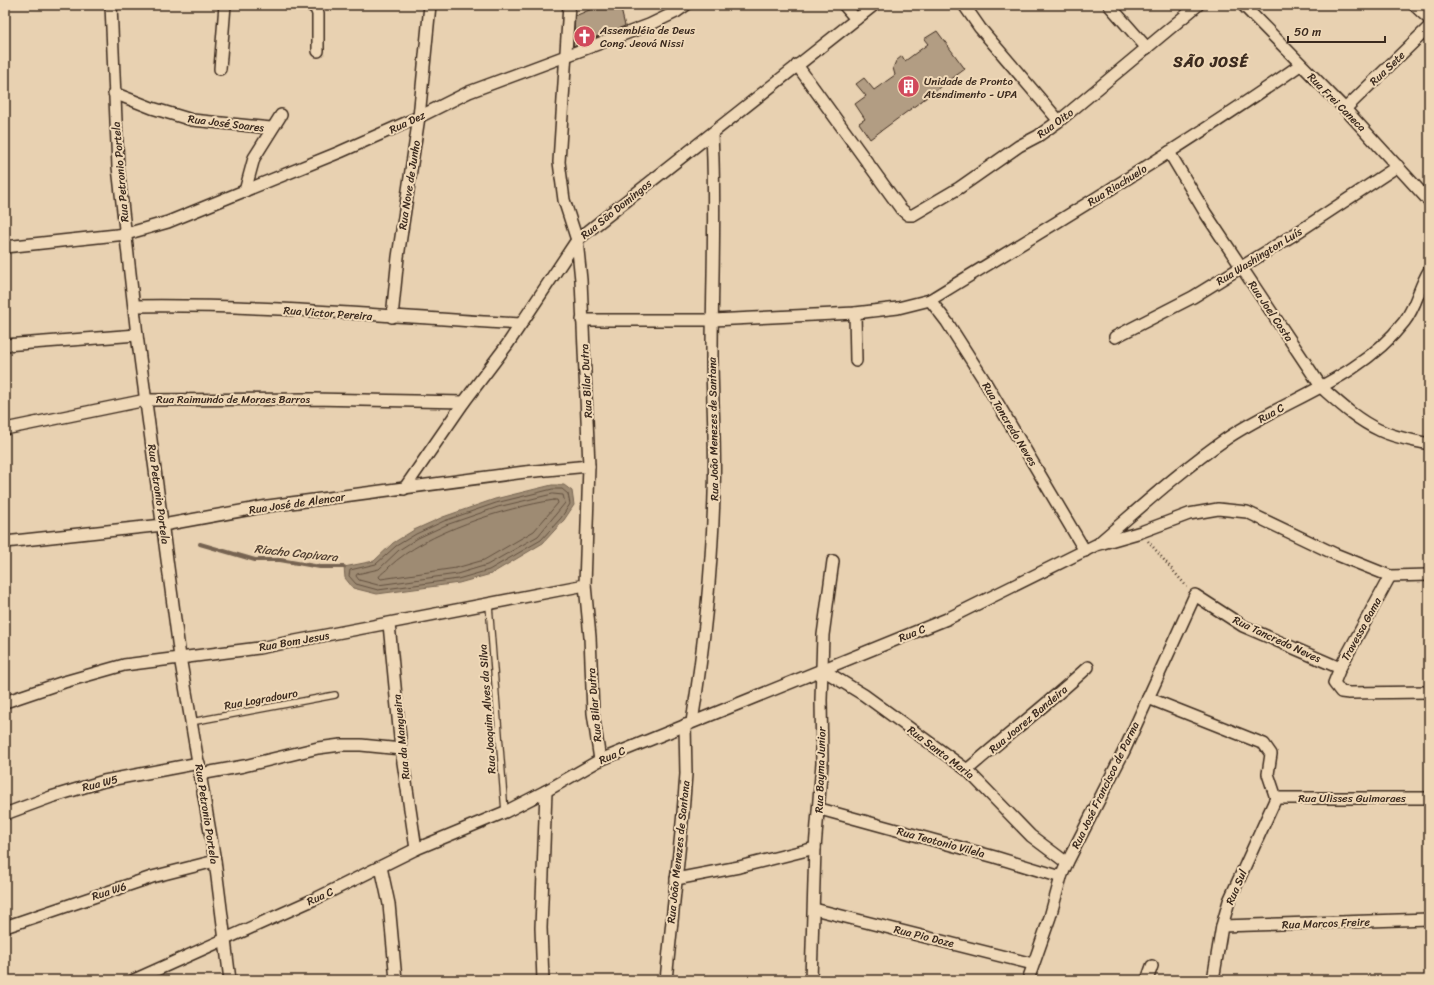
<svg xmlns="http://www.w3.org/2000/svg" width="1434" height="985" viewBox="0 0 1434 985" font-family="Sriracha,sans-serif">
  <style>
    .water { fill: #9e8b73; stroke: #766451 }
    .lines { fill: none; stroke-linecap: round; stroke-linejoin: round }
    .shore { stroke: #635140; stroke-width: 1 }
    .stream { stroke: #766451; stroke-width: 4 }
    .building { fill: #b29d83; stroke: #3b2a1e }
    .service-casing { stroke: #3b2a1e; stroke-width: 8 }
    .minor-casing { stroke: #3b2a1e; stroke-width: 14 }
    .path { stroke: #3b2a1e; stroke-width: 2.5; stroke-dasharray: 1 3; stroke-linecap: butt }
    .service { stroke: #efd8b7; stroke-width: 5.5 }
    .minor { stroke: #efd8b7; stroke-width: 11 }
    .labels { text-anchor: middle; stroke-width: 4; stroke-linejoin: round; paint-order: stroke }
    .poi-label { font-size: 11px; fill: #3b2a1e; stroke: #efd8b7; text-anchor: start }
    .street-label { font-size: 11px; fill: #3b2a1e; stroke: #efd8b7 }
    .water-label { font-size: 12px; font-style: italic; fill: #544233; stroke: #efd8b7 }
    .district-label { font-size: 15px; font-weight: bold; letter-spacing: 1px; fill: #3b2a1e; stroke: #efd8b7 }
  </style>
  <rect width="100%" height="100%" fill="#e8d1b1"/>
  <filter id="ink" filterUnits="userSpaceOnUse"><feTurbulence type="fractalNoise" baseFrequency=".025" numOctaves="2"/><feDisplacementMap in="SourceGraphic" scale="8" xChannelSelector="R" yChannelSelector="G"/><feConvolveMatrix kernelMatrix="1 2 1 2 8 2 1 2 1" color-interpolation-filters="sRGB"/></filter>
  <g filter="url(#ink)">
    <path class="water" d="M552 485H564L572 491 574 505 564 520 543 543 491 574 459 583 377 594 353 588 345 578 344 567 374 561 393 543 414 530 443 517 495 499Z"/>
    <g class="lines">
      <g class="shore">
        <path d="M553 489H562L568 494 570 504 561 518 541 540 489 570 458 579 378 590 356 584 349 576 350 570 376 564 396 546 416 534 444 521 496 503Z"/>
        <path d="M553 494 563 495 565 503 538 536 487 565 457 574 378 585 359 580 356 576 357 574 379 569 399 550 418 538 446 525 498 507Z"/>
        <path d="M554 500H557L558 503 534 531 484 560 456 568 381 579 379 577C380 574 386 571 389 567 426 532 504 508 554 500Z"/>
      </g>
      <path class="stream" d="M200 544 255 560H280L320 567H344"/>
    </g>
    <g class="building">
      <path d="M601 5H620L625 26 573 46 575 16Z"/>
      <path d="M937 31 965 69 870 139 859 123 865 119 855 104 866 96 856 84 864 78 874 90 895 75 893 68 896 61 902 56 905 61 928 44 924 39Z"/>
    </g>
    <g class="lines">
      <defs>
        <g id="service">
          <path d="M489 605 505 812"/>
          <path d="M191 722 335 695"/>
        </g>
        <g id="minor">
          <path d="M111 5 118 167 137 335 180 657 215 861 230 980"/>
          <path d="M311 5 316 9 318 14V51"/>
          <path d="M569 5 559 162 564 200 577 240 581 280 589 466 585 585 590 637 593 713 600 760"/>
          <path d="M844 5 856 19"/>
          <path d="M964 5 980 28 1059 121"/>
          <path d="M1109 5 1147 48"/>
          <path d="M1243 5 1345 109 1429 201"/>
          <path d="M1414 5 1429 19"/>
          <path d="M797 65 901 209 908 215H913L959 188 1019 146 1038 136 1059 121 1198 5"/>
          <path d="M220 69 225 5"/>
          <path d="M114 93 152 108 192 120 271 128"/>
          <path d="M1345 109 1429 27"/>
          <path d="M1169 152 1206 214 1322 388C1339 403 1357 420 1379 430 1395 438 1412 440 1429 444"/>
          <path d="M245 191 254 158 281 115"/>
          <path d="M5 247 126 234 168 222 340 152 419 117 469 92 649 25 676 12 686 5"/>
          <path d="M930 300 947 322 984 380 1085 551"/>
          <path d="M134 306C263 304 393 317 521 324"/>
          <path d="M855 313 856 361"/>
          <path d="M392 317 398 257 419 117 430 5"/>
          <path d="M582 320H713L855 313 898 308 930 300C1055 223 1180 149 1300 65"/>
          <path d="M1115 337 1193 297 1295 234 1398 166"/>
          <path d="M5 345 137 335"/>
          <path d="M5 429 146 400 312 399 464 402"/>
          <path d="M404 489 464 402 507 345 577 240 874 5"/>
          <path d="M5 542 163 525 268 506 525 472 589 466"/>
          <path d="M1100 542C1141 507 1181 470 1226 439 1285 399 1359 380 1404 322 1416 307 1419 287 1429 271"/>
          <path d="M1390 576 1340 668 1334 683 1341 692 1349 693 1429 692"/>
          <path d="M389 624 401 749 416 849"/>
          <path d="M823 670 864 695 967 770 1031 836 1067 863"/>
          <path d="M1148 698 1264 744 1271 754 1268 774 1276 798"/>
          <path d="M5 702 64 682 124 665 259 648 585 585"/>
          <path d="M692 722C704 646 712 570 714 494 716 447 712 401 712 355 712 282 716 208 712 135"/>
          <path d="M967 770C1007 735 1049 703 1088 667"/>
          <path d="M200 774 244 766 318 748 341 745H361L401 749"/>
          <path d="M1276 798H1429"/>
          <path d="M820 809 995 857 1061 877"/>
          <path d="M5 814 51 797 104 781 199 763"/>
          <path d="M381 867 389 904 396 980"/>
          <path d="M676 879 739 867 815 848"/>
          <path d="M814 909 1033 964"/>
          <path d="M1222 926 1429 919"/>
          <path d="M5 927 152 877 215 861"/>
          <path d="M134 980 317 898 416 849 505 812 546 791 600 760 947 619 1096 545 1141 532 1189 514 1218 509 1247 512 1335 554 1390 576 1429 575"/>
          <path d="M543 980 541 928 546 791"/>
          <path d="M666 980 683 813 686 774 685 725"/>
          <path d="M811 980 815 848 822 763 821 700 823 635 833 561"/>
          <path d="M1028 980 1050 917 1061 877 1067 863 1124 751 1195 595 1243 626 1340 668"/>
          <path d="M1147 980 1152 966"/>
          <path d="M1213 980 1222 926 1229 901 1276 798"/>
        </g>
      </defs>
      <use href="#service" class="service-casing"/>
      <use href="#minor" class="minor-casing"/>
      <path class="path" d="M1148 541 1187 587"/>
      <use href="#service" class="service"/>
      <use href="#minor" class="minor"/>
    </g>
  </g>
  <defs>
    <symbol id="church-disc" viewBox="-11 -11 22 22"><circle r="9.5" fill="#d1495b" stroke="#efd8b7"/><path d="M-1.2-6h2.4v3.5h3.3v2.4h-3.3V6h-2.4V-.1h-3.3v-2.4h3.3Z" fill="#fff"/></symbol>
    <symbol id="building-disc" viewBox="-11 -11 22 22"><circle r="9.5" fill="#d1495b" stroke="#efd8b7"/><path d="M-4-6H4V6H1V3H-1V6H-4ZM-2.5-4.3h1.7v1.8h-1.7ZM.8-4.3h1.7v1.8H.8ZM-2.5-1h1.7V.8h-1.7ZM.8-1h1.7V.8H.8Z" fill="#fff"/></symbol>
  </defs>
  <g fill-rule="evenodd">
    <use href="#church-disc" x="572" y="24" width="25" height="25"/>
    <use href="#building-disc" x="896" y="74" width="25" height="25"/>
  </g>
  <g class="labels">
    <g class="poi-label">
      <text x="600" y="34">Assembléia de Deus<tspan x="600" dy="13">Cong. Jeová Nissi</tspan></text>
      <text x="924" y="85">Unidade de Pronto<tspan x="924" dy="13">Atendimento - UPA</tspan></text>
    </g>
    <g class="street-label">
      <text transform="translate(1387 68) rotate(-44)" y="4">Rua Sete</text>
      <text transform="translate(1337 102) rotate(45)" y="4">Rua Frei Caneca</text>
      <text transform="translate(407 122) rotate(-25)" y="4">Rua Dez</text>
      <text transform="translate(226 123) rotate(7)" y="4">Rua José Soares</text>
      <text transform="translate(1055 123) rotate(-36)" y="4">Rua Oito</text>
      <text transform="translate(120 172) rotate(-95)" y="4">Rua Petronio Portela</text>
      <text transform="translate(409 185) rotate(-81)" y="4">Rua Nove de Junho</text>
      <text transform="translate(1117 185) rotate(-32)" y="4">Rua Riachuelo</text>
      <text transform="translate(616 209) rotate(-39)" y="4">Rua São Domingos</text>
      <text transform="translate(1259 256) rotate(-32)" y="4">Rua Washington Luís</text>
      <text transform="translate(1271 311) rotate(56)" y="4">Rua Joel Costa</text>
      <text transform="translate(328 313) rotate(4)" y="4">Rua Victor Pereira</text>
      <text transform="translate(586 381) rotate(-93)" y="4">Rua Bilar Dutra</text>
      <text x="233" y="403">Rua Raimundo de Moraes Barros</text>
      <text transform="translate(1271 413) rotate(-29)" y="4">Rua C</text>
      <text transform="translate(1010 424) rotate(59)" y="4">Rua Tancredo Neves</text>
      <text transform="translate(713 429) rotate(-91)" y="4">Rua João Menezes de Santana</text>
      <text transform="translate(159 494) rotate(82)" y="4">Rua Petronio Portela</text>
      <text transform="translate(297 503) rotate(-8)" y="4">Rua José de Alencar</text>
      <text transform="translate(1361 629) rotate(-61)" y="4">Travessa Gama</text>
      <text transform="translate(912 633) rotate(-22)" y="4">Rua C</text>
      <text transform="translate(1277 639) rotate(25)" y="4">Rua Tancredo Neves</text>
      <text transform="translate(294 641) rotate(-10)" y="4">Rua Bom Jesus</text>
      <text transform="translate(261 699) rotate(-10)" y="4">Rua Logradouro</text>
      <text transform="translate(594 705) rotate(-95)" y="4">Rua Bilar Dutra</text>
      <text transform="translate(487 709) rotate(-94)" y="4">Rua Joaquim Alves da Silva</text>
      <text transform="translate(1028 719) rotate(-40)" y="4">Rua Joarez Bandeira</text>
      <text transform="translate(401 737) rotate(-96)" y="4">Rua da Mangueira</text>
      <text transform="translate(941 752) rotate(37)" y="4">Rua Santa Maria</text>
      <text transform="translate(612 755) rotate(-24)" y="4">Rua C</text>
      <text transform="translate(820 770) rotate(-88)" y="4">Rua Bayma Junior</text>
      <text transform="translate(100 783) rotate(-14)" y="4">Rua W5</text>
      <text transform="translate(1105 785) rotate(-64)" y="4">Rua José Francisco de Parma</text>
      <text x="1352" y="802">Rua Ulisses Guimaraes</text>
      <text transform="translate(207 814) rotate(81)" y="4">Rua Petronio Portela</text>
      <text transform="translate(941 842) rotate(15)" y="4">Rua Teotonio Vilela</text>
      <text transform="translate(678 852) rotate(-84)" y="4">Rua João Menezes de Santana</text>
      <text transform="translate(1236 887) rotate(-67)" y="4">Rua Sul</text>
      <text transform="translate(109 891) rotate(-18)" y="4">Rua W6</text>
      <text transform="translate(320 896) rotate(-25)" y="4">Rua C</text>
      <text transform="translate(1326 923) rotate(-2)" y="4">Rua Marcos Freire</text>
      <text transform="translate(924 936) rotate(14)" y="4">Rua Pio Doze</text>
    </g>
    <g class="water-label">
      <text transform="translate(296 553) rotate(6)" y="4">Riacho Capivara</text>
    </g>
    <g class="district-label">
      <text x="1211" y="67">SÃO JOSÉ</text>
    </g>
  </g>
  <rect width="1434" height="985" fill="none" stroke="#efd8b7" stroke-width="20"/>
  <rect x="10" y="10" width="1414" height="965" fill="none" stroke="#3b2a1e" stroke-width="1.5" filter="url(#ink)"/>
  <path d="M1288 36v6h97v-6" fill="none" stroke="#3b2a1e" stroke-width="2"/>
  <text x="1294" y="36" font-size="12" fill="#3b2a1e" stroke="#efd8b7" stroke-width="3" paint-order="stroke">50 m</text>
</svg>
